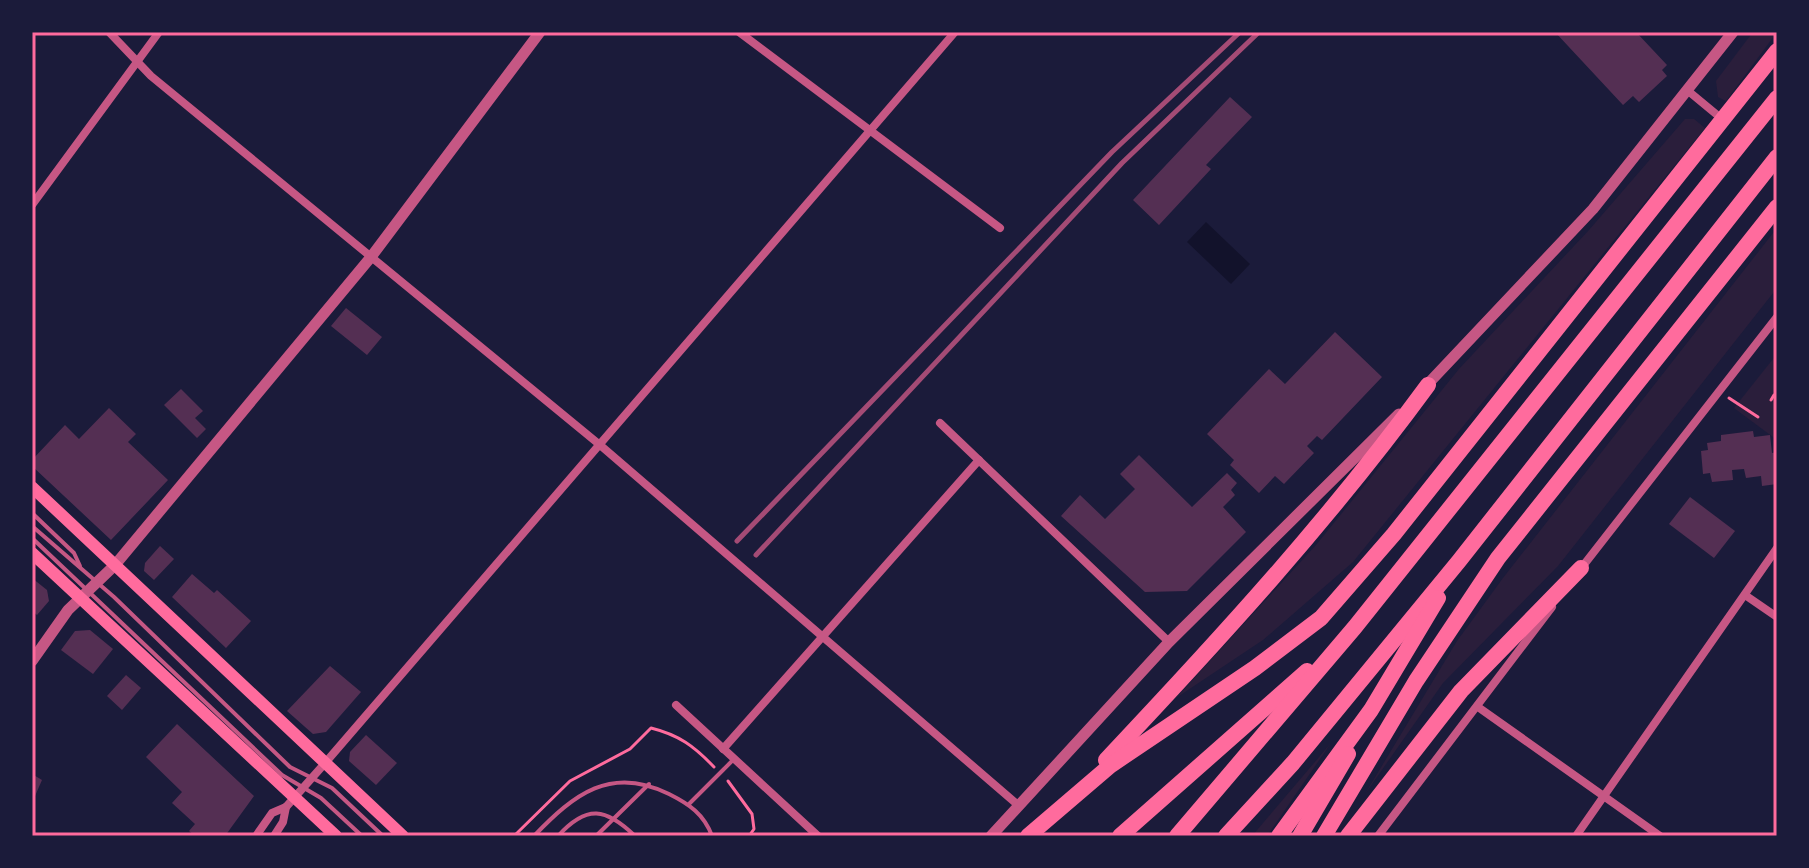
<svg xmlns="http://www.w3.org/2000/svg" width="1809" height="868" viewBox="0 0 1809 868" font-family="'Exo 2',sans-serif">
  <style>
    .green { fill: #2a1e3b }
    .water { fill: #12122b }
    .building { fill: #542f53 }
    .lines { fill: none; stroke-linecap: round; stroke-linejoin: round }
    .path { stroke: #ff6b9d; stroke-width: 3 }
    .service { stroke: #c65784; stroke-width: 4 }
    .minor { stroke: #c65784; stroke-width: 8 }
    .tertiary { stroke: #c65784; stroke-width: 11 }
    .secondary { stroke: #ff6b9d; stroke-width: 12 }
    .motorway { stroke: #ff6b9d; stroke-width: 16 }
    .rail { stroke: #a44b75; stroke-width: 5 }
    .neatline { fill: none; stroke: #ff6b9d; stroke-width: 3 }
  </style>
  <rect width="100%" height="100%" fill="#1b1b3a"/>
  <g class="green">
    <path d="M1753 32H1777L1726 101 1718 97 1716 81Z"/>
    <path d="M1685 119H1694L1705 128 1353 562 1263 640 1176 698 1316 545 1459 369 1589 230Z"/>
    <path d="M1777 228V288L1558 566 1443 683 1365 794 1457 641 1503 578Z"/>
    <path d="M1777 354V440L1734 408Z"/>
    <path d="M1331 743 1267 836H1252Z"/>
  </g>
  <path class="water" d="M1206 222 1250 264 1231 284 1187 242Z"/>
  <g class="building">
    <path d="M1555 32H1636L1667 65 1662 70 1667 76 1639 102 1633 96 1623 105Z"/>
    <path d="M1230 97 1252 117 1206 165 1211 169 1159 225 1133 200Z"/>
    <path d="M346 308 382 337 367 355 331 326Z"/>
    <path d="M1335 332 1382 377 1322 440 1317 436 1307 446 1314 453 1284 484 1275 476 1259 493 1230 465 1234 460 1207 434 1269 369 1285 384Z"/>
    <path d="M181 389 203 411 195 418 206 429 197 438 164 405Z"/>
    <path d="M109 408 136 434 128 442 168 480 111 540 32 466V460L65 425 79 439Z"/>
    <path d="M1753 431 1754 437 1770 435 1772 453 1777 452V484L1762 486 1761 476 1746 478 1744 469 1732 470 1733 480 1712 482 1710 473 1703 474 1701 451 1708 450 1707 443 1721 441V435Z"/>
    <path d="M1139 455 1192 507 1227 473 1237 483 1231 490 1235 495 1223 507 1246 532 1187 591 1145 592 1061 516 1080 495 1105 519 1135 489 1120 474Z"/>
    <path d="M1690 497 1735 531 1714 558 1669 524Z"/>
    <path d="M160 546 174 559 154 580 144 571 145 563Z"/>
    <path d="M192 574 214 593 217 590 251 621 226 648 172 597Z"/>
    <path d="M32 578 47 590 49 601 37 615 32 611Z"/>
    <path d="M90 630 113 649 93 674 61 650 75 631Z"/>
    <path d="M330 666 361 692 326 732 313 734 287 711Z"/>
    <path d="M126 675 141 688 122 710 107 696Z"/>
    <path d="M177 724 254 796 225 836H195L189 831 195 824 172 803 182 792 146 757Z"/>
    <path d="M366 735 397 763 376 785 349 761 350 752Z"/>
    <path d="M32 774 42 780 32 803Z"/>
  </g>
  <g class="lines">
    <g class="path">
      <path d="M1729 398 1758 417"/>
      <path d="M1771 400 1774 395"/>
      <path d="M728 781 752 814 754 829 749 836"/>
      <path d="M514 836 570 781 630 749 651 728C679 735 694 746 714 767"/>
    </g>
    <g class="service">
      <path d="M32 513 74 553 80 566"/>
      <path d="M32 526 114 597 290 767 332 788 383 836"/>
      <path d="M32 538 282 775 321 798 362 836"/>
      <path d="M689 804 733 760"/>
      <path d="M534 836C574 794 611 765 669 794 689 804 704 814 712 836"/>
      <path d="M558 836C587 804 606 808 635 836"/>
      <path d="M596 836 649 784"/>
    </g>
    <g class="minor">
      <path d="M109 32 151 76 600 445 1018 805"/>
      <path d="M739 32 1000 228"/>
      <path d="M1687 90 1716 114"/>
      <path d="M32 205 159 32"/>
      <path d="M940 423 1169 642"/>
      <path d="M1579 571 1777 317"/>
      <path d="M1745 595 1777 617"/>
      <path d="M676 705 818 836"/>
      <path d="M1478 707 1660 836"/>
      <path d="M723 749 979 460"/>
      <path d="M256 836 272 813 286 807 326 762 955 32"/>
      <path d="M274 836 283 822 286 807"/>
      <path d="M1378 836 1552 607"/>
      <path d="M1576 836 1777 548"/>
    </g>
    <g class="tertiary">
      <path d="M1425 387 1593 209 1733 32"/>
      <path d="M32 661 68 610 115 565 371 257 540 32"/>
      <path d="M991 836 1169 642 1399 414"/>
    </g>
    <g class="secondary">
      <path d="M32 487 403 836"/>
      <path d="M32 553 336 836"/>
    </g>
    <g class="motorway">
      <path d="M1106 760C1220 639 1330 519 1428 385"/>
      <path d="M1028 836 1111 765 1255 668 1321 618 1394 534 1777 51"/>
      <path d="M1120 836 1307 671"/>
      <path d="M1177 836 1355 627 1777 98"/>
      <path d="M1226 836 1293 763 1459 561 1777 157"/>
      <path d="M1279 836 1371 710 1438 598"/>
      <path d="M1300 836 1348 754"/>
      <path d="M1324 836 1416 681 1498 558 1777 207"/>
      <path d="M1348 836 1461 691 1581 568"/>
    </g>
    <g class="rail">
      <path d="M737 541 1112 152 1240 32"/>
      <path d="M756 555 1122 163 1259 32"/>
    </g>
  </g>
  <rect width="1809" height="868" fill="none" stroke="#1b1b3a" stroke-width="68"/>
  <rect x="34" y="34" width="1741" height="800" class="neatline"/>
</svg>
